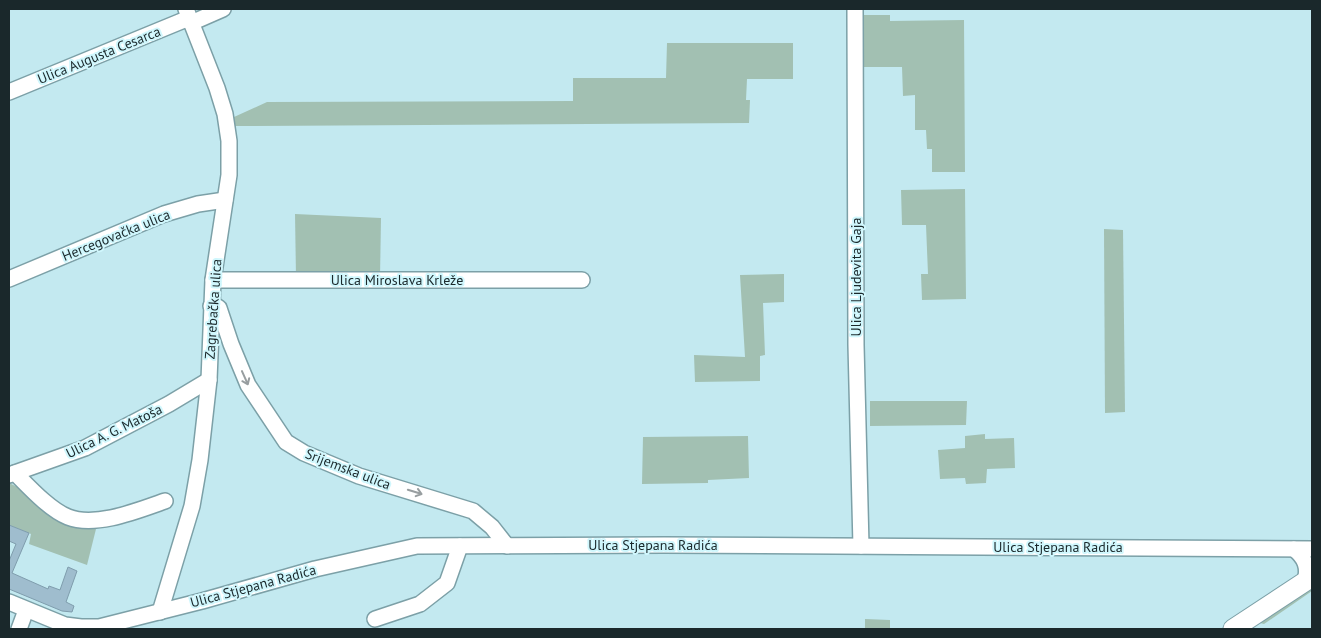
<svg xmlns="http://www.w3.org/2000/svg" width="1321" height="638" viewBox="0 0 1321 638" font-family="'PT Sans',sans-serif">
  <style>
    .green { fill: #a2c0b2 }
    .building { fill: #9fbdce; stroke: #7f9dad }
    .lines { fill: none; stroke-linecap: round; stroke-linejoin: round }
    .minor-casing { stroke: #7ca0a7; stroke-width: 18 }
    .major-casing { stroke: #7ca0a7; stroke-width: 21 }
    .minor { stroke: #fff; stroke-width: 15 }
    .major { stroke: #fff; stroke-width: 19 }
    .oneway { stroke: #989ea0 }
    .labels { text-anchor: middle; stroke-width: 4; stroke-linejoin: round; paint-order: stroke }
    .street-label { font-size: 14px; fill: #1a282b; stroke: #d0f7fd }
  </style>
  <rect width="100%" height="100%" fill="#c3e9f0"/>
  <g class="green">
    <path d="M859 15H890V21L964 20 965 172H932V149H927L926 130H915V95L903 96 902 67H861Z"/>
    <path d="M667 43H793V79H747L746 100H750L749 123 235 126 234 117 267 102 573 101V78H666Z"/>
    <path d="M965 189 966 299 922 300 921 274H928L926 225H902L901 190Z"/>
    <path d="M295 214 381 218 380 278H296Z"/>
    <path d="M1104 229 1123 230 1125 412 1105 413Z"/>
    <path d="M784 274V302L763 303 765 355 760 356V381L695 382 694 355 745 357 740 275Z"/>
    <path d="M870 401H967L966 425 870 426Z"/>
    <path d="M985 434V439L1014 438 1015 468 987 469 986 483 966 484 965 478 940 479 938 450 965 448V436Z"/>
    <path d="M748 436 749 478 708 480V483L642 484 643 437Z"/>
    <path d="M9 483 97 525 87 565 29 544 31 534 9 525Z"/>
    <path d="M1312 583V591L1264 624 1260 623 1258 622Z"/>
    <path d="M865 619 890 620V629H865Z"/>
  </g>
  <path class="building" d="M9 525 29 533 12 573 48 589 49 586 60 590 68 567 77 571 66 602 74 606 72 612 62 611 9 589V561L16 544 9 541Z"/>
  <g class="lines">
    <defs>
      <g id="minor">
        <path d="M855 9 856 345 861 546"/>
        <path d="M191 23 223 9"/>
        <path d="M9 92 189 18"/>
        <path d="M9 279 164 214 198 204 225 200"/>
        <path d="M213 280H582"/>
        <path d="M211 306H216L219 308 231 344 248 385 286 442 304 453 359 476 473 511 492 527 507 546"/>
        <path d="M15 473C29 487 50 510 68 517 96 528 139 510 165 501"/>
        <path d="M9 475 85 448 169 404 209 380"/>
        <path d="M1294 549C1305 558 1309 567 1305 581"/>
        <path d="M9 602 65 625 81 627H99L202 601 315 569 417 546 664 545 1312 549"/>
        <path d="M160 612 192 506 200 460 209 380 213 280 229 175V141L225 114 217 88 186 9"/>
        <path d="M375 619 420 604 447 583 460 546"/>
        <path d="M19 629 26 610"/>
      </g>
      <path id="major" d="M1233 629 1312 577"/>
    </defs>
    <use href="#minor" class="minor-casing"/>
    <use href="#major" class="major-casing"/>
    <use href="#minor" class="minor"/>
    <use href="#major" class="major"/>
  </g>
  <defs><path id="oneway-shaft" d="M-6 0H5M1.5-3L5.5 0L1.5 3" fill="none" stroke-width="1.6" stroke-linecap="round" stroke-linejoin="round" transform="scale(1.25)"/></defs>
  <g class="oneway">
    <use href="#oneway-shaft" transform="translate(245 378) rotate(66)"/>
    <use href="#oneway-shaft" transform="translate(415 492) rotate(17)"/>
  </g>
  <g class="labels">
    <g class="street-label">
      <text transform="translate(99 55) rotate(-22)" y="5">Ulica Augusta Cesarca</text>
      <text transform="translate(116 235) rotate(-22)" y="5">Hercegovačka ulica</text>
      <text transform="translate(856 277) rotate(-90)" y="5">Ulica Ljudevita Gaja</text>
      <text x="397" y="285">Ulica Miroslava Krleže</text>
      <text transform="translate(213 309) rotate(-86)" y="5">Zagrebačka ulica</text>
      <text transform="translate(114 431) rotate(-26)" y="5">Ulica A. G. Matoša</text>
      <text transform="translate(348 469) rotate(21)" y="5">Srijemska ulica</text>
      <text x="653" y="550">Ulica Stjepana Radića</text>
      <text x="1058" y="552">Ulica Stjepana Radića</text>
      <text transform="translate(253 586) rotate(-15)" y="5">Ulica Stjepana Radića</text>
    </g>
  </g>
  <rect width="1321" height="638" fill="none" stroke="#1a282b" stroke-width="20"/>
</svg>
